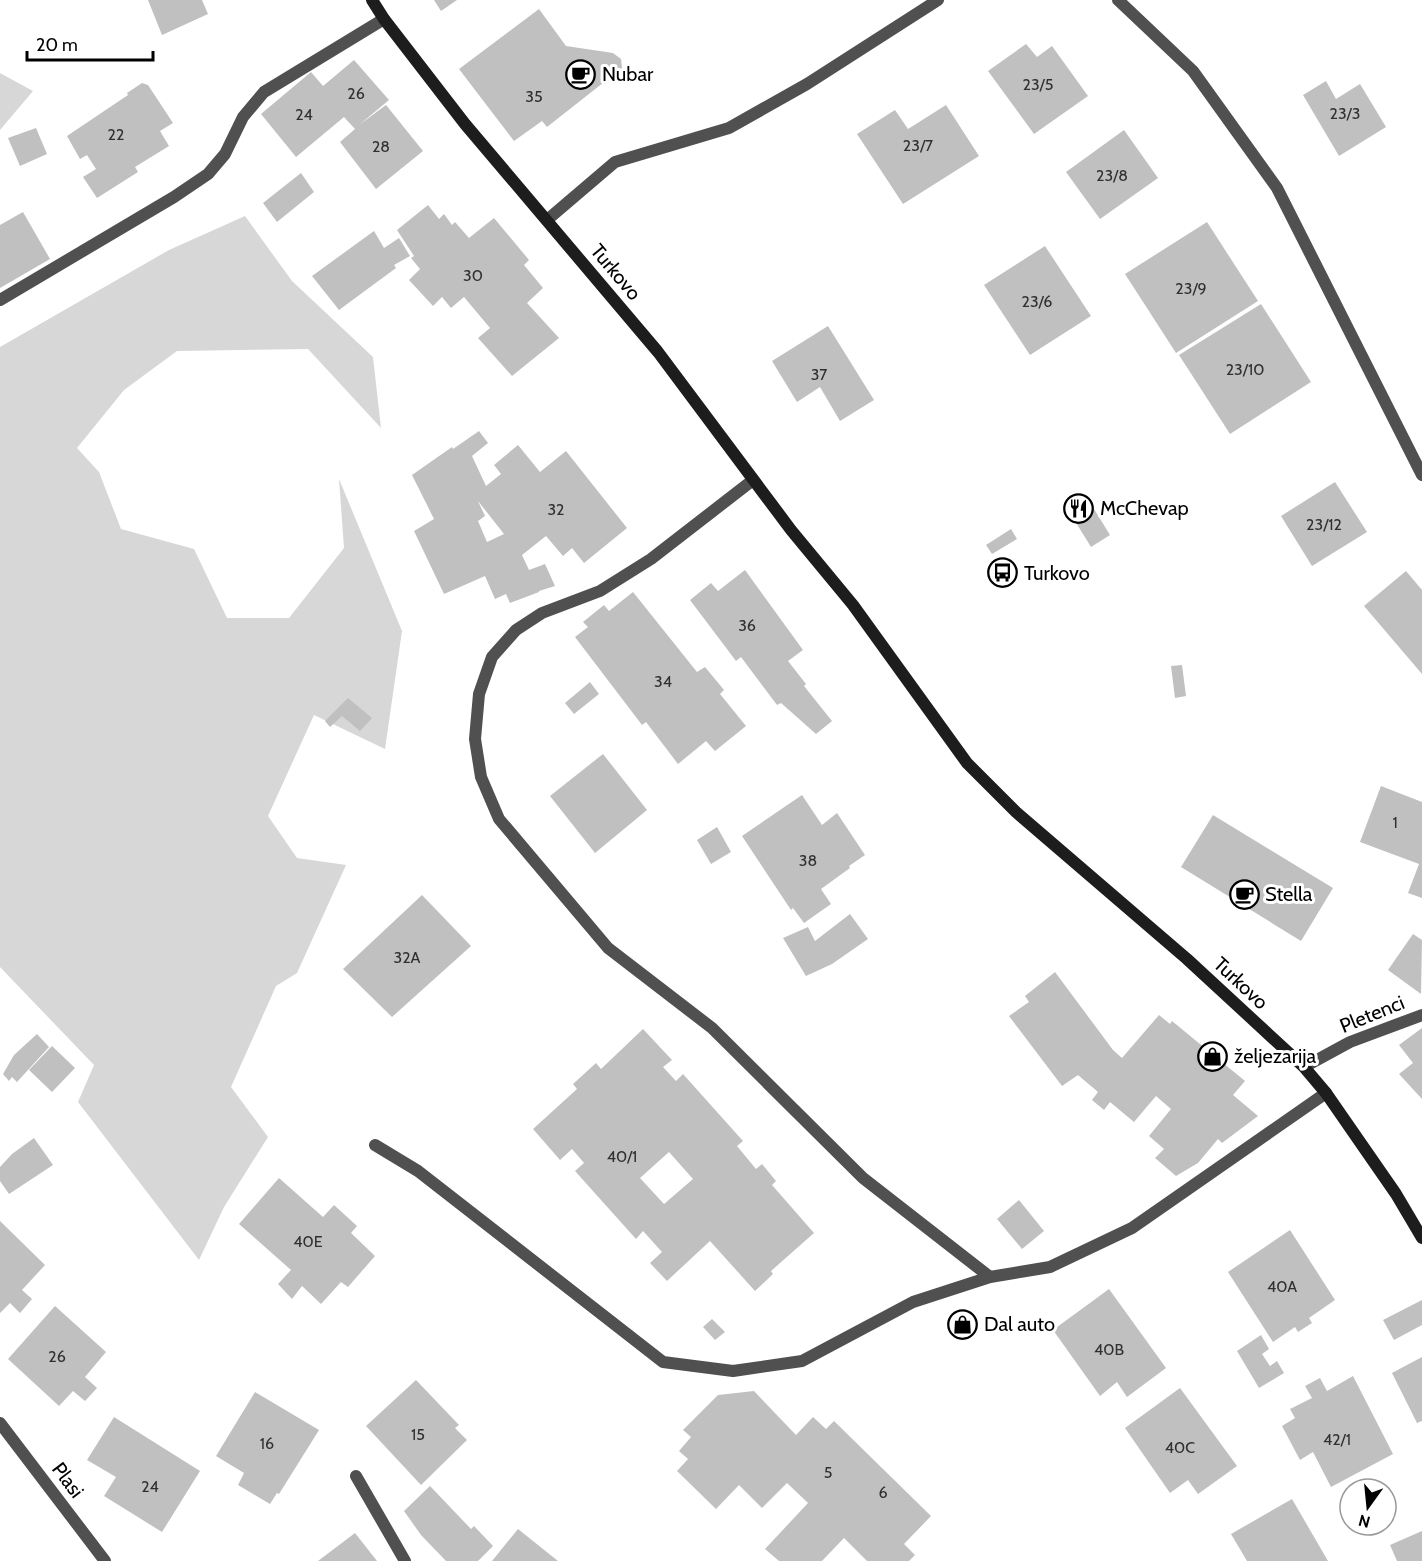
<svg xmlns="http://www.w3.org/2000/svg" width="1422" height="1561" viewBox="0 0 1422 1561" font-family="Cabin,sans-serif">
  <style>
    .green { fill: #d7d7d7 }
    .building { fill: #c0c0c0; fill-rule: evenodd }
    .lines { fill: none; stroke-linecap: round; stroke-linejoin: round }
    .minor { stroke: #505050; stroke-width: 12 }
    .secondary { stroke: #1d1d1d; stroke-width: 12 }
    .labels { text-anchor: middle; stroke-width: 6; stroke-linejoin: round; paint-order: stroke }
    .number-label { font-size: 16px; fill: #303030 }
    .poi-label { font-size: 20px; fill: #000; stroke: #fff; text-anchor: start }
    .street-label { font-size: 20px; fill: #000; stroke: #fff }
  </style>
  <rect width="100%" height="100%" fill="#fff"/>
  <g class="green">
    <path d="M0 73 33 91 0 130Z"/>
    <path d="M245 216 292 281 373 357 381 428 308 349 177 351 124 390 77 448 99 472 121 529 194 549 227 618H289L344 548 339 479 402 631 385 749 314 715 268 816 297 858 346 865 297 973 276 986 231 1087 268 1137 224 1207 199 1260 78 1102 94 1065 0 967V347L169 250Z"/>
  </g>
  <g class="building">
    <path d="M148 0H202L208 14 162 35Z"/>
    <path d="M434 0H457L441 11Z"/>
    <path d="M539 9 566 46 613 53 621 59 622 68 547 127 542 121 514 141 459 69Z"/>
    <path d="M1026 44 1037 57 1052 46 1088 96 1034 134 988 71Z"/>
    <path d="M354 60 389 100 359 125 386 105 423 151 376 189 340 142 355 129 344 117 296 157 261 114 311 72 323 86Z"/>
    <path d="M1326 81 1336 99 1360 84 1386 127 1339 156 1303 95Z"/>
    <path d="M142 83 148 85 173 123 160 131 169 146 135 167 138 172 97 198 83 177 96 169 87 155 80 159 67 136 128 95 127 93Z"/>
    <path d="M946 105 979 156 903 204 857 134 895 110 908 129Z"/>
    <path d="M36 128 47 154 20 166 8 138Z"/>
    <path d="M1124 130 1158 178 1100 219 1066 172Z"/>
    <path d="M301 173 314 192 277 222 263 203Z"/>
    <path d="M428 205 439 219 444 214 452 225 455 222 469 238 494 218 529 260 524 265 543 288 527 303 559 338 512 376 478 338 490 328 464 297 451 308 442 297 433 306 409 280 420 269 411 258 414 256 397 230Z"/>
    <path d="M23 212 50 259 0 288V225Z"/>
    <path d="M1207 222 1258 301 1176 353 1125 274Z"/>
    <path d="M374 231 384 248 399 238 410 256 394 265 396 268 339 310 312 276Z"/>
    <path d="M1045 246 1091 316 1030 355 984 285Z"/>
    <path d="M1261 304 1311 382 1230 434 1179 355Z"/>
    <path d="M828 326 874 400 840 421 820 387 797 402 772 361Z"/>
    <path d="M479 431 488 443 472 456 486 486 501 474 494 465 518 445 540 472 566 451 627 528 584 563 572 548 563 556 546 536 522 555 529 570 545 564 555 586 539 591V592L510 603 506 594 495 599 485 576 444 594 414 531 434 519 412 475 452 447 453 449ZM478 501 504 534 487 542 478 521 485 516Z"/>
    <path d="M1335 482 1367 532 1312 566 1281 516Z"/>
    <path d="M1086 496 1110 535 1091 547 1067 508Z"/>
    <path d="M1011 529 1017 539 992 554 986 545Z"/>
    <path d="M745 570 803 650 788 661 806 684 804 686 832 721 816 734 781 703 777 705 741 657 736 661 690 600 711 583 718 591Z"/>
    <path d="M1406 571 1422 590V674L1364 606Z"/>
    <path d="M633 592 697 672 705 667 724 690 720 694 746 726 715 751 706 741 678 764 646 722 642 725 575 637 588 627 583 622 604 605 609 611Z"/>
    <path d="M1182 665 1186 696 1175 698 1171 666Z"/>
    <path d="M590 682 599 694 574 714 565 703Z"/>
    <path d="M348 698 372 718 360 731 342 716 330 727 325 721Z"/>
    <path d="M603 754 647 810 595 853 550 796Z"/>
    <path d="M1381 786 1422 802V898L1408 893 1419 864 1360 842Z"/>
    <path d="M802 795 822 825 837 813 865 855 849 866 850 868 821 889 831 904 804 923 793 908 791 910 742 836Z"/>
    <path d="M1213 815 1333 888 1301 941 1181 867Z"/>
    <path d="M717 827 731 852 711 864 697 840Z"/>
    <path d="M422 895 471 946 392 1017 343 969Z"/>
    <path d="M850 914 868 939 832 964 806 976 783 938 808 927 815 941Z"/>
    <path d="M1413 934 1422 940 1421 994 1388 970Z"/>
    <path d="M1055 972 1113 1050 1122 1058 1159 1015 1170 1024 1172 1021 1245 1081 1233 1095 1258 1116 1222 1143 1218 1139 1198 1163 1176 1176 1155 1158 1164 1149 1149 1136 1171 1109 1156 1096 1134 1122 1110 1102 1104 1110 1092 1100 1098 1092 1078 1075 1062 1086 1009 1016 1029 1002 1025 996Z"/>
    <path d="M1422 1028V1099L1399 1074 1413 1063 1399 1045Z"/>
    <path d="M643 1029 672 1060 663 1067 676 1081 683 1074 743 1141 737 1146 756 1169 762 1164 776 1181 772 1185 814 1233 771 1271 773 1274 755 1291 710 1241 667 1281 650 1263 662 1252 643 1231 636 1239 575 1171 584 1163 572 1149 560 1160 533 1129 577 1089 573 1084 596 1063 601 1069ZM669 1152 693 1179 664 1204 640 1178Z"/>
    <path d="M37 1034 49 1047 17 1082 12 1077 9 1081 3 1074 14 1055Z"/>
    <path d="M52 1046 75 1068 52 1092 29 1070Z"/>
    <path d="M34 1138 53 1165 9 1194 0 1181V1167L12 1154Z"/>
    <path d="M279 1178 323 1217 334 1205 357 1226 351 1233 375 1256 348 1287 341 1282 321 1304 302 1286 292 1299 278 1284 291 1270 239 1224Z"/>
    <path d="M1019 1200 1044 1231 1022 1249 997 1219Z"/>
    <path d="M0 1221 45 1265 22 1290 32 1299 20 1313 10 1303 0 1313Z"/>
    <path d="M1290 1230 1335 1300 1309 1318 1312 1323 1298 1332 1295 1327 1273 1342 1228 1272Z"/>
    <path d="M1109 1289 1166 1368 1127 1397 1117 1382 1100 1396 1053 1330Z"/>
    <path d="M1422 1300V1325L1394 1340 1383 1320Z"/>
    <path d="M55 1306 106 1352 85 1377 97 1388 85 1401 73 1391 59 1406 8 1359Z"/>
    <path d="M712 1319 725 1332 715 1340 703 1327Z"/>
    <path d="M1261 1335 1269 1349 1262 1354 1270 1366 1277 1361 1284 1373 1259 1388 1237 1351Z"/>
    <path d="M1422 1357V1421L1417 1423 1392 1373Z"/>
    <path d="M1353 1376 1393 1454 1331 1487 1313 1452 1300 1460 1282 1426 1295 1418 1290 1409 1312 1398 1305 1386 1320 1378 1327 1391Z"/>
    <path d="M416 1380 459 1425 455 1428 467 1440 421 1485 366 1426Z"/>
    <path d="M1180 1388 1237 1466 1198 1494 1188 1480 1170 1493 1125 1428Z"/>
    <path d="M754 1391 796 1435 813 1417 826 1429 834 1421 931 1516 904 1544 915 1555 909 1561H867L844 1538 822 1561H779L765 1549 808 1503 787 1483 762 1508 739 1485 716 1509 677 1471 688 1459 679 1451 691 1437 683 1430 718 1395Z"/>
    <path d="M255 1392 319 1430 279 1494 277 1493 270 1504 238 1485 244 1473 216 1456Z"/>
    <path d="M114 1417 200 1471 162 1532 104 1496 116 1477 87 1460Z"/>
    <path d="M430 1486 471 1529 474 1526 493 1546 478 1561H446L421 1535 404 1511Z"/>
    <path d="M1292 1499 1328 1561H1247L1231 1534Z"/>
    <path d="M518 1529 558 1561H492Z"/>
    <path d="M1422 1531V1561H1397L1390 1545Z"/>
    <path d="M355 1533 377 1561H318Z"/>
  </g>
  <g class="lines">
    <g class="minor">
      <path d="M1118 0 1193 71 1277 188 1422 475"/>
      <path d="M547 220 615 162 729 128 807 84 938 0"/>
      <path d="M0 300 174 197 208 174 225 154 243 117 264 92 384 19"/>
      <path d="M753 480 651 559 600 591 542 613 516 630 492 657 479 694 475 739 481 777 499 819 608 948 712 1028 863 1178 990 1277"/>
      <path d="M1304 1067 1350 1042 1422 1015"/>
      <path d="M375 1145 418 1171 663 1362 733 1371 802 1361 913 1302 990 1277 1050 1267 1132 1228 1326 1093"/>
      <path d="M0 1423 105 1561"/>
      <path d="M356 1476 405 1561"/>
    </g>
    <path class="secondary" d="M372 0 384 19 465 124 658 352 791 530 853 605 967 763 1016 812 1187 959 1304 1067 1326 1093 1396 1194 1422 1238"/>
  </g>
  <defs>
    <symbol id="cafe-ring" viewBox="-11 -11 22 22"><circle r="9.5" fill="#fff" stroke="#000" stroke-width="1.5"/><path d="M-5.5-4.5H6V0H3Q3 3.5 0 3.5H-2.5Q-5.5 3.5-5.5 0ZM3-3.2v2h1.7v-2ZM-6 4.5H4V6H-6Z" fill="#000"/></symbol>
    <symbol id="restaurant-ring" viewBox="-11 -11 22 22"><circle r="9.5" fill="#fff" stroke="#000" stroke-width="1.5"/><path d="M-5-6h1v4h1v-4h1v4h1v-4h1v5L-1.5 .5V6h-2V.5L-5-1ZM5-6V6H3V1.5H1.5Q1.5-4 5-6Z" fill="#000"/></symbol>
    <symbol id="bus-ring" viewBox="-11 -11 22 22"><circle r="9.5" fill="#fff" stroke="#000" stroke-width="1.5"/><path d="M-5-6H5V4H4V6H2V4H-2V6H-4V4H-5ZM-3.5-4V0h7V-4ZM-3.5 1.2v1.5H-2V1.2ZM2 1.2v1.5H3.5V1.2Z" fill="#000"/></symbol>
    <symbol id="shop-ring" viewBox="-11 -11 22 22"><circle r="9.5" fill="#fff" stroke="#000" stroke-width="1.5"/><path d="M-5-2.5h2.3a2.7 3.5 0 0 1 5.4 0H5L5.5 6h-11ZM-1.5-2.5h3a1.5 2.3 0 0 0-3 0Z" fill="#000"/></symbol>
  </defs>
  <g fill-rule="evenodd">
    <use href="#cafe-ring" x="564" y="58" width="33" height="33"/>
    <use href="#restaurant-ring" x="1062" y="492" width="33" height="33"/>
    <use href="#bus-ring" x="986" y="556" width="33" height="33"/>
    <use href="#cafe-ring" x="1228" y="878" width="33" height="33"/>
    <use href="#shop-ring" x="1196" y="1040" width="33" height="33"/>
    <use href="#shop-ring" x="946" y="1308" width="33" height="33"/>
  </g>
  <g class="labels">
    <g class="number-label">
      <text x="1038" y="90">23/5</text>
      <text x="356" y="99">26</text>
      <text x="534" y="102">35</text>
      <text x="1345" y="119">23/3</text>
      <text x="304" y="120">24</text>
      <text x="116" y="140">22</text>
      <text x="918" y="151">23/7</text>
      <text x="381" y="152">28</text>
      <text x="1112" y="181">23/8</text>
      <text x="473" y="281">30</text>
      <text x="1191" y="294">23/9</text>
      <text x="1037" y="307">23/6</text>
      <text x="1245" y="375">23/10</text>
      <text x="819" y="380">37</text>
      <text x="556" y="515">32</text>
      <text x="1324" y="530">23/12</text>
      <text x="747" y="631">36</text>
      <text x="663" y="687">34</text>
      <text x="1395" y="828">1</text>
      <text x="808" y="866">38</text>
      <text x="407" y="963">32A</text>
      <text x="622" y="1162">40/1</text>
      <text x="308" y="1247">40E</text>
      <text x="1282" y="1292">40A</text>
      <text x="1109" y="1355">40B</text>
      <text x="57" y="1362">26</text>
      <text x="418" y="1440">15</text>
      <text x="1337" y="1445">42/1</text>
      <text x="267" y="1449">16</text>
      <text x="1180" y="1453">40C</text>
      <text x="828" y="1478">5</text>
      <text x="150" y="1492">24</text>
      <text x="883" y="1498">6</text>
    </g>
    <g class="poi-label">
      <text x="602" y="81">Nubar</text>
      <text x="1100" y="515">McChevap</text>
      <text x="1024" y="580">Turkovo</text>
      <text x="1265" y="901">Stella</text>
      <text x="1234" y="1063">željezarija</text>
      <text x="984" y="1331">Dal auto</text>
    </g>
    <g class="street-label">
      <text transform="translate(616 272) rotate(50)" y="7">Turkovo</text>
      <text transform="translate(1241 983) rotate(43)" y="7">Turkovo</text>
      <text transform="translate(1372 1014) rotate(-22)" y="7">Pletenci</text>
      <text transform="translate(68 1480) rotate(53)" y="7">Plasi</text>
    </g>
  </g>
  <g transform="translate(1368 1507) rotate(195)"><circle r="28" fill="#ffffff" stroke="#999999" stroke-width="1.5"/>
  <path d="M0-4.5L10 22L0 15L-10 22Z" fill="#000000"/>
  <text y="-9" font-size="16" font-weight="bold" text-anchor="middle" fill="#000000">N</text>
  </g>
  <path d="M27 51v9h126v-9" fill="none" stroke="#000000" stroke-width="3"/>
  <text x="36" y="51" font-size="18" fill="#000000" stroke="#ffffff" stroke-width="4.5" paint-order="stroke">20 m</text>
</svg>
